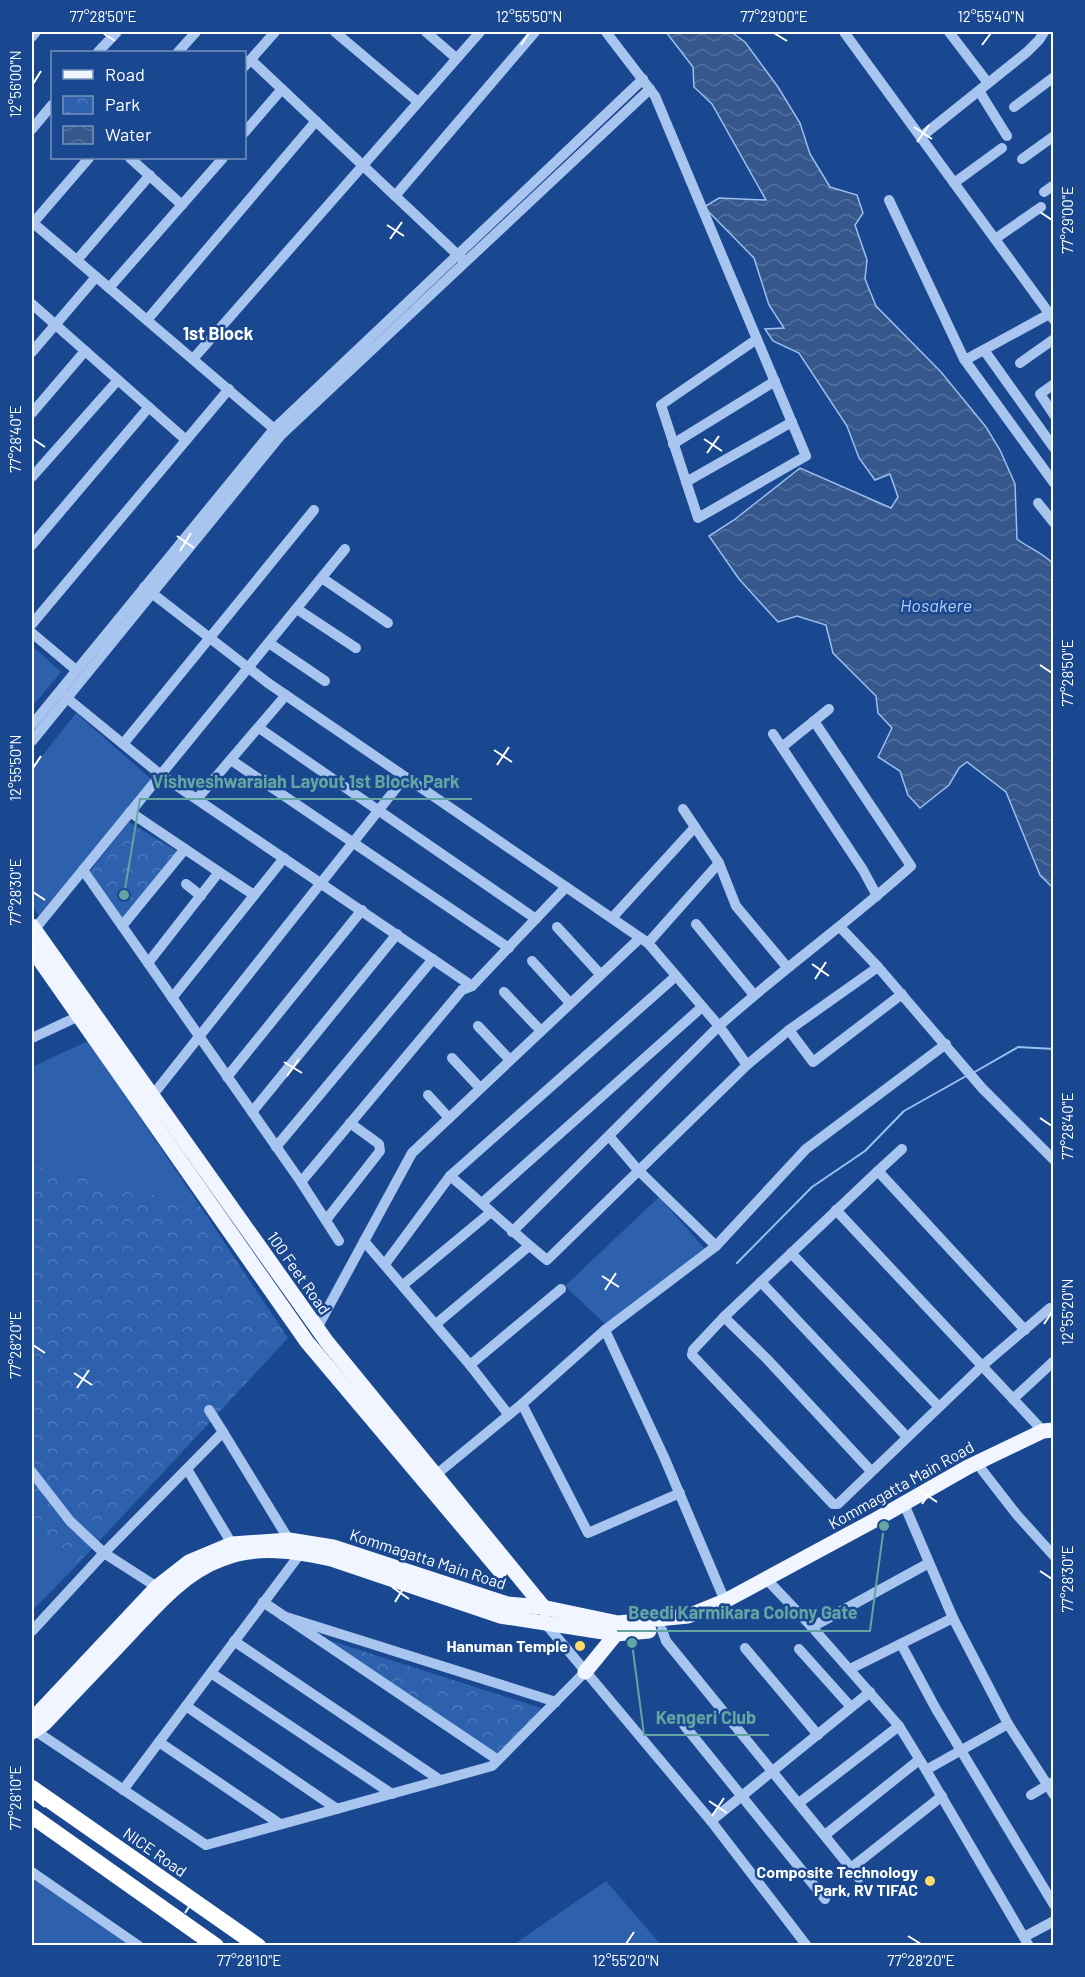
<svg xmlns="http://www.w3.org/2000/svg" width="1085" height="1977" viewBox="0 0 1085 1977" font-family="Barlow,sans-serif">
  <style>
    .grass { fill: #2d61ae }
    .park { fill: url(#park-crowns) }
    .water { fill: url(#water-waves); stroke: #9bbff1; stroke-width: 1.5 }
    .lines { fill: none; stroke-linecap: round; stroke-linejoin: round }
    .stream { stroke: #9bbff1; stroke-width: 2 }
    .minor { stroke: #a8c5ef; stroke-width: 10 }
    .major { stroke: #f0f5ff; stroke-width: 15 }
    .highway { stroke: #fff; stroke-width: 16 }
    .ticks { fill: none; stroke: #fff; stroke-width: 2 }
    .poi-dot { fill: #ffda66; stroke: #1a4890; stroke-width: 2 }
    .labels { text-anchor: middle; stroke-width: 5; stroke-linejoin: round; paint-order: stroke }
    .street-label { font-size: 16px; fill: #fff; stroke: #1a4890 }
    .poi-label { font-size: 16px; font-weight: bold; fill: #fff; stroke: #1a4890; text-anchor: end }
    .neighbourhood-label { font-size: 18px; font-weight: bold; fill: #fff; stroke: #1a4890 }
    .water-label { font-size: 18px; font-style: italic; fill: #b4cff6; stroke: #1a4890 }
    .leader { fill: none; stroke: #63a6a1; stroke-width: 2 }
    .callout-dot { fill: #63a6a1; stroke: #1a4890; stroke-width: 2 }
    .callout-label { font-size: 18px; text-anchor: middle; font-weight: bold; fill: #63a6a1; stroke: #1a4890; stroke-width: 5; stroke-linejoin: round; paint-order: stroke }
    .neatline { fill: none; stroke: #fff; stroke-width: 2 }
    .ticks-label { font-size: 15px; text-anchor: middle; fill: #fff }
  </style>
  <defs>
    <pattern id="park-crowns" width="20" height="18" patternUnits="userSpaceOnUse" patternTransform="scale(1.5)"><rect width="20" height="18" fill="#2d61ae"/><path d="M2 6a3 3 0 1 1 6 0M12 15a3 3 0 1 1 6 0" fill="none" stroke="#4c79ba"/></pattern>
    <pattern id="water-waves" width="16" height="10" patternUnits="userSpaceOnUse" patternTransform="scale(1.5)"><rect width="16" height="10" fill="#35578c"/><path d="M0 5q4-4 8 0t8 0" fill="none" stroke="#53709d"/></pattern>
  </defs>
  <rect width="100%" height="100%" fill="#1a4890"/>
  <g class="grass">
    <path d="M32 646 61 672 32 707Z"/>
    <path d="M76 713 151 779 39 916 32 904V769Z"/>
    <path d="M88 1041 200 1206 32 1165V1067Z"/>
    <path d="M659 1197 704 1248 605 1324 565 1286Z"/>
    <path d="M32 1523 76 1566 32 1611Z"/>
    <path d="M32 1872 128 1945H32Z"/>
    <path d="M606 1881 661 1945H513Z"/>
  </g>
  <g class="park">
    <path d="M129 822 178 852 122 920 90 871Z"/>
    <path d="M32 1165 200 1206 288 1338 76 1566 32 1523Z"/>
    <path d="M325 1639 544 1709 497 1754Z"/>
  </g>
  <path class="water" d="M666 32H731L745 42 778 87 800 123 810 154 830 187 857 195 863 213 855 225 867 260 865 279 876 306 941 372 986 427 1000 450 1015 484 1017 539C1028 548 1044 553 1053 564V888L1040 875 1006 792 967 762 959 768 949 785 920 808 908 795 900 771 878 757 892 728 878 713 876 696 833 653 826 625 797 616 778 622 739 579 709 536 734 520 800 468 891 508 898 497 890 474 875 480 859 458 847 426 799 353 773 341 765 329 784 328 769 305 754 258 704 207 719 198 766 200 712 104 694 87 693 67Z"/>
  <g class="lines">
    <g class="stream">
      <path d="M973 1073 1018 1047 1054 1049"/>
      <path d="M737 1263 812 1187 865 1151 904 1111 968 1075"/>
    </g>
    <g class="minor">
      <path d="M335 32 418 102"/>
      <path d="M426 32 456 58"/>
      <path d="M606 32 655 96 806 456 698 518 661 405 757 339"/>
      <path d="M844 32 1054 320"/>
      <path d="M949 32 988 83"/>
      <path d="M32 37 36 32"/>
      <path d="M98 52 117 32"/>
      <path d="M178 52 196 32"/>
      <path d="M251 60 462 259"/>
      <path d="M244 67 275 32"/>
      <path d="M979 91 1007 136"/>
      <path d="M1014 107 1054 77"/>
      <path d="M32 129 52 105"/>
      <path d="M244 133 282 89"/>
      <path d="M921 137 1027 52 1039 40 1044 32"/>
      <path d="M130 158 182 205"/>
      <path d="M1022 159 1054 136"/>
      <path d="M954 183 1002 148"/>
      <path d="M1044 192 1054 185"/>
      <path d="M395 196 535 32"/>
      <path d="M889 200 964 359H967L1053 312"/>
      <path d="M32 222 279 433"/>
      <path d="M33 223 89 158"/>
      <path d="M995 239 1041 207"/>
      <path d="M77 260 150 175"/>
      <path d="M109 288 223 158"/>
      <path d="M32 304 186 440"/>
      <path d="M147 320 316 121"/>
      <path d="M984 350 1054 448"/>
      <path d="M32 352 96 277"/>
      <path d="M193 359 480 32"/>
      <path d="M964 359 1054 483"/>
      <path d="M1020 363 1054 339"/>
      <path d="M1054 384 1040 394 1054 415"/>
      <path d="M32 413 85 351"/>
      <path d="M673 444 775 381"/>
      <path d="M32 477 118 380"/>
      <path d="M686 482 792 422"/>
      <path d="M1038 503 1054 523"/>
      <path d="M32 545 149 407"/>
      <path d="M322 578 388 623"/>
      <path d="M144 587 268 683 648 943 719 1026 747 1065 789 1030 878 967 982 1088 1054 1160"/>
      <path d="M297 609 356 648"/>
      <path d="M32 624 229 389"/>
      <path d="M32 633 76 670"/>
      <path d="M269 643 325 681"/>
      <path d="M62 694 161 775 472 986"/>
      <path d="M32 725 274 429 643 79"/>
      <path d="M259 728 536 919"/>
      <path d="M773 734 863 870 877 896"/>
      <path d="M32 741 281 435 650 89"/>
      <path d="M123 744 314 510"/>
      <path d="M782 747 829 709"/>
      <path d="M231 760 509 948"/>
      <path d="M197 799 286 695"/>
      <path d="M130 812 219 872 148 963"/>
      <path d="M719 863 736 906 787 967"/>
      <path d="M83 870 301 1182 339 1241"/>
      <path d="M219 872 254 895"/>
      <path d="M186 884 201 896"/>
      <path d="M612 918 695 827"/>
      <path d="M696 924 754 995"/>
      <path d="M122 926 185 849"/>
      <path d="M557 927 600 974"/>
      <path d="M840 927 878 967"/>
      <path d="M34 930 345 549"/>
      <path d="M648 943 719 863 683 809"/>
      <path d="M532 961 570 1003"/>
      <path d="M504 992 541 1031"/>
      <path d="M172 998 284 858"/>
      <path d="M478 1026 510 1060"/>
      <path d="M789 1030 813 1062 902 994"/>
      <path d="M32 1038 79 1016"/>
      <path d="M452 1058 480 1088"/>
      <path d="M227 1077 362 910"/>
      <path d="M428 1095 449 1118"/>
      <path d="M149 1098 152 1096 405 777"/>
      <path d="M252 1112 397 934"/>
      <path d="M609 1136 638 1170 716 1246"/>
      <path d="M276 1147 433 959"/>
      <path d="M878 1171 902 1149"/>
      <path d="M450 1176C483 1203 513 1233 547 1260L747 1065"/>
      <path d="M301 1182 462 990 472 986 566 887"/>
      <path d="M482 1203 702 1007"/>
      <path d="M836 1210 1043 1431"/>
      <path d="M326 1220 380 1151 379 1144 350 1123"/>
      <path d="M512 1232 719 1026C781 970 849 922 911 866L814 721"/>
      <path d="M364 1241 470 1365 508 1414"/>
      <path d="M791 1253 939 1407"/>
      <path d="M385 1264 450 1176 676 976"/>
      <path d="M761 1282 907 1437"/>
      <path d="M403 1285 491 1212"/>
      <path d="M724 1317 767 1359 871 1471"/>
      <path d="M436 1324 529 1246"/>
      <path d="M317 1328 412 1153 640 938"/>
      <path d="M605 1330 664 1457 725 1601"/>
      <path d="M1025 1330 878 1171 724 1317 693 1350 692 1355 833 1504H838L982 1366 1050 1308H1054"/>
      <path d="M470 1365 561 1289"/>
      <path d="M1013 1399 1054 1361"/>
      <path d="M522 1404 588 1533 680 1493"/>
      <path d="M209 1410 223 1432"/>
      <path d="M187 1469 232 1544"/>
      <path d="M982 1470 1017 1515 1054 1556"/>
      <path d="M32 1472 70 1521 104 1553 157 1587"/>
      <path d="M432 1478 522 1404 605 1330 716 1246 806 1149 946 1044"/>
      <path d="M904 1504 953 1618 1008 1724 1054 1795"/>
      <path d="M771 1584 812 1627 899 1726 926 1770"/>
      <path d="M263 1602 498 1760"/>
      <path d="M283 1616 556 1702"/>
      <path d="M545 1623 711 1821 807 1946"/>
      <path d="M812 1627 929 1563"/>
      <path d="M662 1630 666 1641 859 1878"/>
      <path d="M32 1631 104 1553 223 1432 289 1540V1544"/>
      <path d="M234 1641 440 1780"/>
      <path d="M901 1644 936 1709 1054 1905"/>
      <path d="M745 1648 818 1735"/>
      <path d="M799 1649 851 1707"/>
      <path d="M850 1669 953 1618"/>
      <path d="M211 1673 392 1794"/>
      <path d="M186 1706 337 1809"/>
      <path d="M1008 1724 926 1770 1029 1946"/>
      <path d="M684 1725 825 1899"/>
      <path d="M34 1730 206 1845 492 1766 585 1672"/>
      <path d="M159 1742 280 1824"/>
      <path d="M123 1790 303 1550"/>
      <path d="M1031 1795 1053 1782"/>
      <path d="M799 1803 899 1726"/>
      <path d="M711 1821 870 1692"/>
      <path d="M825 1835 919 1760"/>
      <path d="M851 1868 942 1796"/>
      <path d="M32 1872 139 1946"/>
      <path d="M1024 1937 1054 1921"/>
    </g>
    <g class="major">
      <path d="M32 926 327 1342 545 1609"/>
      <path d="M32 949 307 1342 500 1571"/>
      <path d="M585 1672 616 1634 617 1626"/>
      <path d="M32 1720 157 1587 189 1562 232 1544 289 1540 333 1547 507 1604 542 1607 618 1623 688 1616 725 1601 875 1520 968 1467 1043 1431 1054 1430"/>
      <path d="M32 1732 44 1724C71 1696 97 1668 124 1640 153 1610 181 1574 222 1559 256 1545 296 1551 331 1559L500 1616 616 1634 649 1631"/>
    </g>
    <g class="highway">
      <path d="M32 1788 258 1946"/>
      <path d="M32 1816 216 1946"/>
    </g>
  </g>
  <path class="ticks" d="M103 33 115 41M774 33 787 41M521 45 529 33M982 45 991 33M33 84 41 71M914 127 932 139M917 142 929 125M1040 212 1052 220M387 225 404 236M390 239 402 222M33 439 45 447M704 439 722 451M707 453 719 436M177 536 194 548M180 551 191 533M1040 665 1052 673M494 750 512 762M497 765 509 747M33 768 41 756M33 892 45 900M812 964 829 976M815 979 826 962M284 1062 302 1073M287 1076 299 1059M1040 1118 1052 1126M602 1276 619 1287M605 1290 616 1273M1044 1324 1052 1312M33 1345 45 1353M74 1373 92 1385M77 1388 89 1370M919 1490 937 1502M922 1504 934 1487M1040 1571 1052 1579M392 1587 409 1599M395 1602 406 1584M33 1798 45 1807M709 1801 727 1813M712 1816 724 1798M182 1898 199 1910M185 1913 196 1896M237 1936 249 1944M908 1936 921 1944M626 1944 634 1932"/>
  <g class="poi-dot">
    <circle cx="580" cy="1646" r="6"/>
    <circle cx="930" cy="1881" r="6"/>
  </g>
  <g class="labels">
    <g class="street-label">
      <text transform="translate(299 1273) rotate(55)" y="6">100 Feet Road</text>
      <text transform="translate(901 1485) rotate(-29)" y="6">Kommagatta Main Road</text>
      <text transform="translate(428 1559) rotate(18)" y="6">Kommagatta Main Road</text>
      <text transform="translate(155 1852) rotate(35)" y="6">NICE Road</text>
    </g>
    <g class="poi-label">
      <text x="568" y="1652">Hanuman Temple</text>
      <text x="918" y="1878">Composite Technology<tspan x="918" dy="18">Park, RV TIFAC</tspan></text>
    </g>
    <g class="neighbourhood-label">
      <text x="218" y="340">1st Block</text>
    </g>
    <g class="water-label">
      <text x="936" y="612">Hosakere</text>
    </g>
  </g>
  <path class="leader" d="M124 895L140 799H472M884 1526L870 1631H617M632 1643L644 1735H769"/>
  <g class="callout-dot">
    <circle cx="124" cy="895" r="6"/>
    <circle cx="884" cy="1526" r="6"/>
    <circle cx="632" cy="1643" r="6"/>
  </g>
  <g class="callout-label">
    <text x="306" y="788">Vishveshwaraiah Layout 1st Block Park</text>
    <text x="743" y="1619">Beedi Karmikara Colony Gate</text>
    <text x="706" y="1724">Kengeri Club</text>
  </g>
  <rect width="1085" height="1977" fill="none" stroke="#1a4890" stroke-width="66"/>
  <rect x="51" y="51" width="195" height="108" fill="#1a4890" stroke="#7691bc" stroke-width="1.5"/>
  <rect x="63" y="70" width="30" height="9" fill="#f0f5ff" stroke="#7691bc" stroke-width="1.5"/>
  <text x="105" y="81" font-size="18" fill="#ffffff">Road</text>
  <rect x="63" y="96" width="30" height="18" fill="url(#park-crowns)" stroke="#7691bc" stroke-width="1.5"/>
  <text x="105" y="111" font-size="18" fill="#ffffff">Park</text>
  <rect x="63" y="126" width="30" height="18" fill="url(#water-waves)" stroke="#7691bc" stroke-width="1.5"/>
  <text x="105" y="141" font-size="18" fill="#ffffff">Water</text>
  <rect x="33" y="33" width="1019" height="1911" class="neatline"/>
  <g class="ticks-label">
    <text x="103" y="22">77°28'50"E</text>
    <text x="529" y="22">12°55'50"N</text>
    <text x="774" y="22">77°29'00"E</text>
    <text x="991" y="22">12°55'40"N</text>
    <text transform="translate(16 84) rotate(-90)" y="5">12°56'00"N</text>
    <text transform="translate(1068 220) rotate(-90)" y="5">77°29'00"E</text>
    <text transform="translate(16 439) rotate(-90)" y="5">77°28'40"E</text>
    <text transform="translate(1068 673) rotate(-90)" y="5">77°28'50"E</text>
    <text transform="translate(16 768) rotate(-90)" y="5">12°55'50"N</text>
    <text transform="translate(16 892) rotate(-90)" y="5">77°28'30"E</text>
    <text transform="translate(1068 1126) rotate(-90)" y="5">77°28'40"E</text>
    <text transform="translate(1068 1312) rotate(-90)" y="5">12°55'20"N</text>
    <text transform="translate(16 1345) rotate(-90)" y="5">77°28'20"E</text>
    <text transform="translate(1068 1579) rotate(-90)" y="5">77°28'30"E</text>
    <text transform="translate(16 1798) rotate(-90)" y="5">77°28'10"E</text>
    <text x="249" y="1966">77°28'10"E</text>
    <text x="626" y="1966">12°55'20"N</text>
    <text x="921" y="1966">77°28'20"E</text>
  </g>
</svg>
